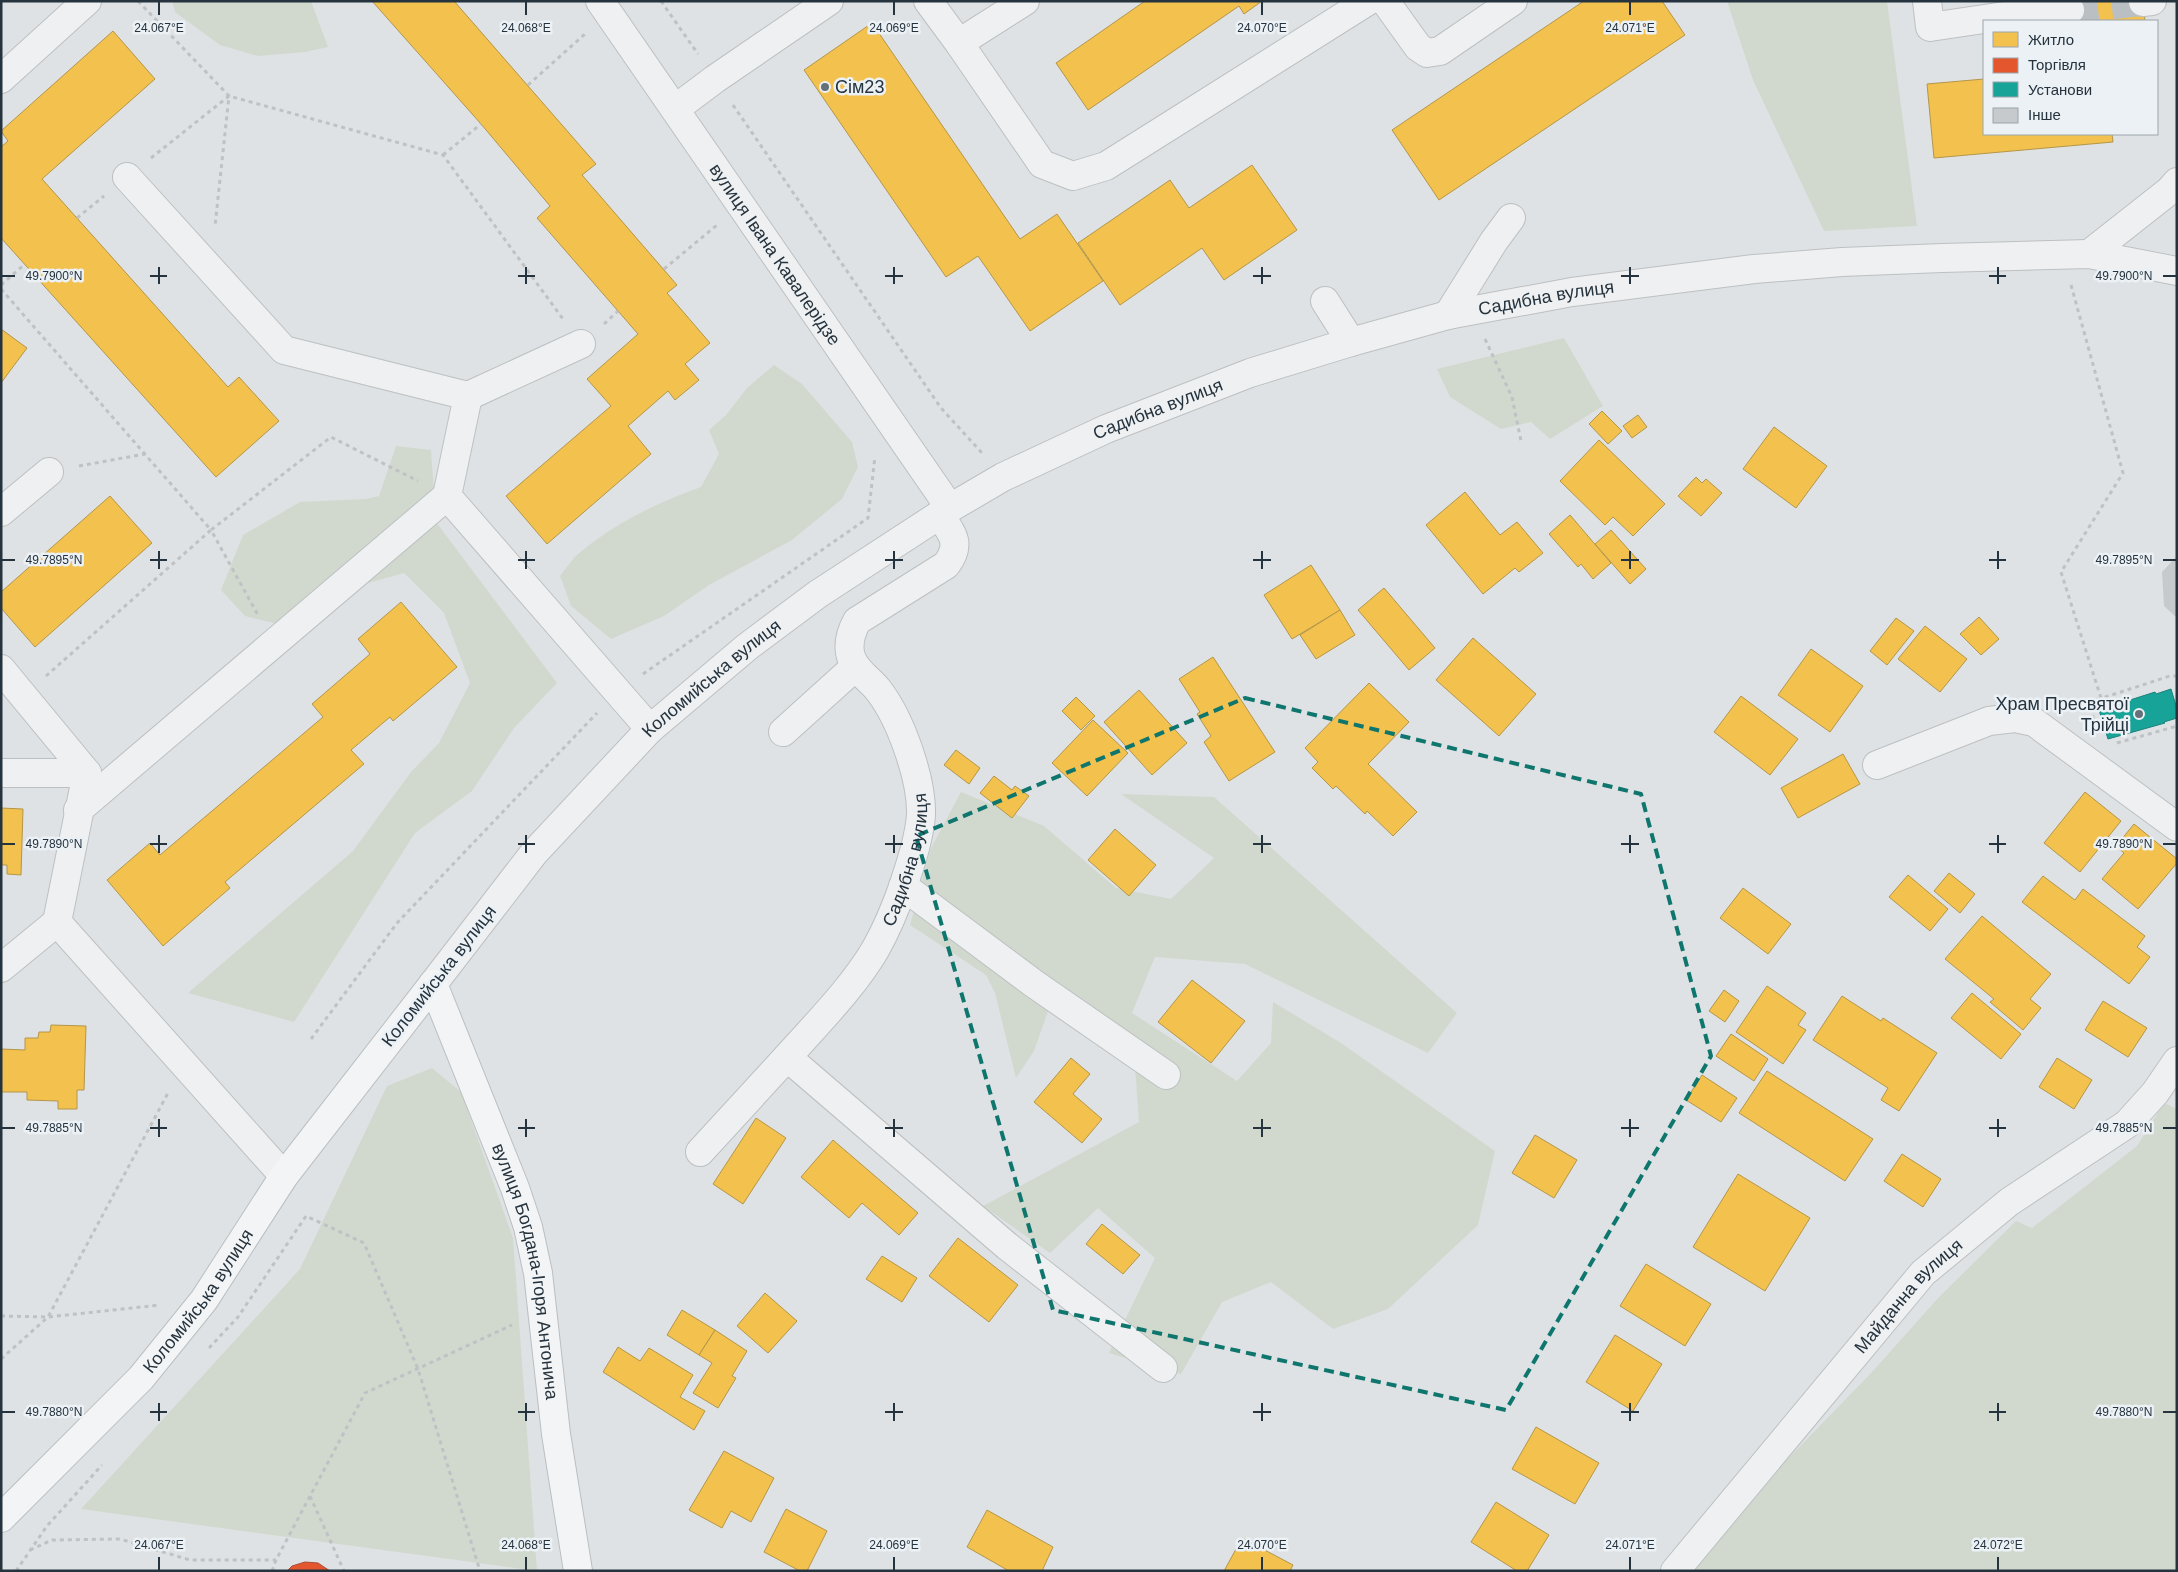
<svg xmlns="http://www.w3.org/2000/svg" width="2178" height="1572" viewBox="0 0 2178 1572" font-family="Helvetica,sans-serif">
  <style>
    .green { fill: #d1d9ce }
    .homes { fill: #f2c14e; stroke: #b49649 }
    .shops { fill: #e4572e; stroke: #ab4c33 }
    .public { fill: #17a398; stroke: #1b817d }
    .building { fill: #c7cacc }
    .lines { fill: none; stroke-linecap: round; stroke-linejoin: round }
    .minor-tunnel { stroke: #babfc3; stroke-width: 28; stroke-dasharray: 28 14; stroke-linecap: butt }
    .minor-casing { stroke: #bdc0c2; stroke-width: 30 }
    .major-casing { stroke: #babfc2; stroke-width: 30 }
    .path { stroke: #bec2c4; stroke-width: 3; stroke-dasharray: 4 4; stroke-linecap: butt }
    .minor { stroke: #eef0f1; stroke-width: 28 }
    .major { stroke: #f3f4f5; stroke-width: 28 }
    .marked { fill: none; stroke: #0f766e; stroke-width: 4; stroke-dasharray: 10 6; stroke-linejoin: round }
    .ticks { fill: none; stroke: #25333e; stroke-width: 2 }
    .poi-dot { fill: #667078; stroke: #ebf1f5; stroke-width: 2 }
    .labels { text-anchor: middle; stroke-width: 5; stroke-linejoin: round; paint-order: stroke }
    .poi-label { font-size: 18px; fill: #25333e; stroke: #ebf1f5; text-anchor: start }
    .street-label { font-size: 18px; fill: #25333e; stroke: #ebf1f5 }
    .ticks-label { font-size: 12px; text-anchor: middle; fill: #25333e; stroke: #ebf1f5; stroke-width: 5; stroke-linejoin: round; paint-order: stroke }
  </style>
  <rect width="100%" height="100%" fill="#dfe2e4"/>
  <g class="green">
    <path d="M172 1H311L328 47 305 52 258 56 220 45 175 12Z"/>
    <path d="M1727 1H1887L1917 226 1824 231 1753 80Z"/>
    <path d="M1564 338 1603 406 1550 439 1531 422 1501 429 1450 397 1437 369Z"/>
    <path d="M774 365 802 384 852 442 858 467 842 499 792 540 709 585 664 616 611 639 571 606 560 576C567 567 574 556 583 550 617 522 661 501 701 487L719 454 709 430 726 415 747 388Z"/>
    <path d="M396 446 431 450 436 522 557 683 514 728 472 791 415 833 294 1022 188 993 353 851 411 772 439 743 470 683 444 613 404 573 361 585 298 629 245 616 221 590 243 535 300 502 366 499 379 496Z"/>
    <path d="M961 792 1044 826 1116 888 1171 899 1214 858 1121 794 1214 797 1457 1013 1428 1053 1245 964 1155 957 1132 1013 1237 1081 1271 1043 1273 1002 1341 1043 1495 1151 1478 1225 1388 1309 1333 1329 1271 1282 1222 1302 1181 1374 1109 1353 1155 1258 1098 1208 1050 1253 983 1206 1139 1122 1134 1053 1053 997 1034 1051 1016 1078 995 993 986 975 910 925 931 848Z"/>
    <path d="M432 1068 461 1092 513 1238 537 1571 81 1509 300 1269 387 1086Z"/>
    <path d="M2164 1103 2177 1109V1571H1690L1745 1503 1873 1371 1939 1297 2016 1221 2032 1228 2137 1146Z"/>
  </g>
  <g class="homes">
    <path d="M372 1H454L596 164 582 175 677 285 667 293 710 343 685 364 699 380 675 400 668 391 628 426 651 454 547 544 506 496 611 406 587 379 638 334 537 218 550 206 481 124Z"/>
    <path d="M1145 1H1262L1244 14 1239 6 1088 110 1056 63Z"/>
    <path d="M1584 1H1662L1685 35 1439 200 1392 130Z"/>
    <path d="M2069 1H2143L2145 21H2071Z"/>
    <path d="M872 23 1020 239 1057 214 1103 281 1030 331 978 256 946 277 804 70Z"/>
    <path d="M113 31 155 79 42 179 228 387 239 377 279 421 216 477 1 238V147L8 141 1 131Z"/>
    <path d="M1984 79V134H2112L2113 142 1934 158 1927 84Z"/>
    <path d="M1252 165 1297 230 1224 280 1202 248 1120 305 1078 243 1170 180 1189 208Z"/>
    <path d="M1 329 27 348 1 383Z"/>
    <path d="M1602 411 1622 431 1608 444 1589 424Z"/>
    <path d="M1638 415 1647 427 1632 438 1623 426Z"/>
    <path d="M1774 427 1827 466 1796 508 1743 469Z"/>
    <path d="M1599 440 1665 504 1633 536 1613 517 1605 525 1560 481Z"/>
    <path d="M1696 477 1702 483 1706 479 1722 493 1701 516 1678 496Z"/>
    <path d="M1465 492 1500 535 1517 522 1543 553 1519 572 1515 568 1483 594 1426 525Z"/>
    <path d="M110 496 152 543 35 647 1 608V592Z"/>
    <path d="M1570 515 1611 563 1593 579 1581 564 1578 567 1549 534Z"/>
    <path d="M1611 530 1646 569 1630 584 1595 544Z"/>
    <path d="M1311 565 1340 610 1292 639 1264 595Z"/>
    <path d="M1384 588 1435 648 1409 670 1358 610Z"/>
    <path d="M401 602 457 667 393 721 390 717 351 750 364 764 225 882 230 888 163 946 107 880 150 843 160 855 323 717 312 704 370 654 358 639Z"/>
    <path d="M1340 610 1355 635 1316 659 1300 635Z"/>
    <path d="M1979 617 1999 639 1981 655 1960 634Z"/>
    <path d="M1896 618 1914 631 1887 665 1870 651Z"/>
    <path d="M1925 626 1967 659 1940 692 1898 659Z"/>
    <path d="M1473 638 1536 694 1499 736 1436 680Z"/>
    <path d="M1811 649 1863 686 1830 732 1778 695Z"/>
    <path d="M1213 657 1275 752 1229 781 1204 742 1211 736 1197 714 1200 712 1179 679Z"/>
    <path d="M1369 683 1409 722 1368 764 1417 812 1393 836 1367 811 1365 814 1336 786 1333 789 1312 768 1318 762 1305 748Z"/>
    <path d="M1139 690 1187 743 1152 775 1104 722Z"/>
    <path d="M1741 696 1798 739 1770 775 1714 732Z"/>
    <path d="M1076 697 1095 716 1081 730 1062 711Z"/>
    <path d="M1093 720 1128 753 1087 796 1052 763Z"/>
    <path d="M956 750 980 768 969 784 944 765Z"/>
    <path d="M1843 754 1860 784 1798 818 1781 788Z"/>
    <path d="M994 776 1012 790 1015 786 1029 796 1012 818 980 793Z"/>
    <path d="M2085 792 2121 821 2080 872 2044 843Z"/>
    <path d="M1 808 23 809 21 875 7 874V865H1Z"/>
    <path d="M2134 824 2177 859V863L2138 909 2102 879 2124 853 2116 846Z"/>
    <path d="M1115 829 1156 865 1129 896 1088 860Z"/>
    <path d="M1949 873 1975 894 1960 913 1934 891Z"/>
    <path d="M1908 875 1948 909 1930 931 1889 897Z"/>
    <path d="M2043 876 2075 900 2083 889 2145 936 2137 947 2150 957 2129 984 2022 902Z"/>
    <path d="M1743 888 1791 924 1768 954 1720 918Z"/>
    <path d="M1982 916 2051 974 2030 999 2041 1008 2023 1030 1990 1002 1994 999 1945 959Z"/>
    <path d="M1192 980 1245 1021 1211 1063 1158 1022Z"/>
    <path d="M1767 986 1806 1013 1798 1025 1806 1030 1783 1064 1736 1032Z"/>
    <path d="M1724 990 1739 1001 1725 1022 1709 1011Z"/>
    <path d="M1972 993 2021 1034 2001 1059 1951 1018Z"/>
    <path d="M1842 996 1881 1021 1883 1018 1937 1053 1899 1111 1881 1100 1888 1088 1813 1040Z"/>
    <path d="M2103 1001 2147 1028 2128 1057 2085 1030Z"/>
    <path d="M51 1025 86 1026 84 1090H77V1109H58V1101L27 1100V1092H1V1049L25 1050V1038H38L39 1032H50Z"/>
    <path d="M1731 1034 1768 1059 1754 1081 1716 1056Z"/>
    <path d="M1071 1058 1090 1074 1073 1094 1102 1119 1082 1143 1034 1102Z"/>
    <path d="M2057 1058 2092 1080 2074 1109 2039 1087Z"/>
    <path d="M1767 1071 1873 1139 1845 1181 1739 1113Z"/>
    <path d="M1702 1075 1737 1098 1721 1122 1686 1100Z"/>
    <path d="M756 1118 786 1138 743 1204 713 1184Z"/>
    <path d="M1535 1135 1577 1160 1554 1198 1512 1173Z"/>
    <path d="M833 1140 918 1213 899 1235 862 1203 849 1218 801 1177Z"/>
    <path d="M1902 1154 1941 1179 1923 1207 1884 1181Z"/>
    <path d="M1738 1174 1810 1218 1765 1291 1693 1247Z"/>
    <path d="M1102 1224 1140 1255 1123 1274 1086 1244Z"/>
    <path d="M958 1238 1018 1285 989 1322 929 1276Z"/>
    <path d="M882 1256 917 1278 902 1302 866 1279Z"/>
    <path d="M1646 1264 1711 1304 1685 1346 1620 1306Z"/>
    <path d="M765 1293 797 1321 768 1353 737 1326Z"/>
    <path d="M682 1310 715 1330 699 1355 667 1335Z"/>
    <path d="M715 1330 747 1351 732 1376 736 1378 718 1408 693 1393 712 1363 699 1355Z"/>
    <path d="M1615 1335 1662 1364 1633 1411 1586 1382Z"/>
    <path d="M618 1347 640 1361 649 1348 693 1375 680 1397 705 1411 694 1430 603 1372Z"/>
    <path d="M1536 1427 1599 1463 1575 1504 1512 1469Z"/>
    <path d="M724 1451 774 1478 751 1522 731 1511 722 1528 689 1510Z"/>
    <path d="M1496 1502 1549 1535 1527 1571H1517L1471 1542Z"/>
    <path d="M786 1509 827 1531 807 1571H800L764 1552Z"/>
    <path d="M987 1510 1053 1547 1042 1571H1009L967 1547Z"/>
    <path d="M1242 1538 1293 1565 1290 1571H1224Z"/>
  </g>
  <path class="shops" d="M305 1562 318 1563 330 1571H287L292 1566Z"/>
  <path class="public" d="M2171 689 2177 709V718L2164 722 2165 723 2108 739 2099 710 2155 692 2156 694Z"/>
  <path class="building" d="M2177 556V618L2164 606 2162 572Z"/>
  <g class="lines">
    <path class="minor-tunnel" d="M2070 10 2143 2"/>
    <defs>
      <g id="minor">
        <path id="s1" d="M600 1 950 508"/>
        <path d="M928 1 959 43 1042 164 1073 176 1106 166 1368 1"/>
        <path d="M1385 1 1418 47 1427 53 1440 51 1513 1"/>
        <path d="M1927 1 1930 27 2018 14 2070 10"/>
        <path d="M2143 2 2152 1"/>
        <path d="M959 43 1025 1"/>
        <path d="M1 79 87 1"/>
        <path d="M675 109 715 79 829 1"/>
        <path d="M127 177 284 350 468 396 447 496 650 729"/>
        <path d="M2089 254 2169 191 2177 182"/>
        <path d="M1325 301 1351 342"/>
        <path d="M1448 315 1494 241 1511 218"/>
        <path d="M468 396 581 344"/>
        <path d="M1 512 49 472"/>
        <path d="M1 669 87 773 57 922 284 1176"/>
        <path d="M783 732 855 667"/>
        <path d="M1877 765 1989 721 2015 718 2034 722 2177 827"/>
        <path d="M1 773H87"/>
        <path d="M78 810 447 496"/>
        <path d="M903 886 1033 983 1166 1075"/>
        <path d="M1 968 57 922"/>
        <path id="s2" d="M433 984 534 853 650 729 747 647 818 594 950 508 1003 477 1106 429 1250 373 1351 342 1448 315 1572 292 1754 269 1842 262 1942 258 2089 254 2177 271"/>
        <path d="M787 1057 1007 1246 1163 1368"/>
        <path id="s3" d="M700 1152C733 1116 766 1080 799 1044 826 1014 854 985 875 950 887 929 896 907 904 884 911 862 919 839 921 815 922 779 901 720 879 691 870 679 856 672 851 657 847 644 851 632 857 621L946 565C962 544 953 534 939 515"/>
        <path id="s4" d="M1675 1571 1923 1273 2009 1202 2127 1124 2155 1093 2177 1061"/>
      </g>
      <g id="major">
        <path id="s5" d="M433 984 515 1188 528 1227 538 1273 556 1434 578 1571"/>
        <path id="s6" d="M1 1518 141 1378 204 1300 284 1176 433 984"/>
      </g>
    </defs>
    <use href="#minor" class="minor-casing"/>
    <use href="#major" class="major-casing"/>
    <g class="path">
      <path d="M138 1 229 96 215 226"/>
      <path d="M661 1 698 54"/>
      <path d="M528 85 585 34"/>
      <path d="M733 105 941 408 982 453"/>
      <path d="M443 155 481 124"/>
      <path d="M151 158 229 96 443 155 563 319"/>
      <path d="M77 218 104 196"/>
      <path d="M664 269 717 225"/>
      <path d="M1 285 25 264"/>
      <path d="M2071 285 2123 473 2061 572 2101 698"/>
      <path d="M1 289 211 530 331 437 418 481"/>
      <path d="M604 324 618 311"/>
      <path d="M1485 339 1512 397 1521 441"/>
      <path d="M79 466 145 454"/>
      <path d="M643 674 868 518 875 456"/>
      <path d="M46 676 211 530 259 617"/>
      <path d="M2096 727 2090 706 2093 701 2170 676H2177"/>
      <path d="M2117 743 2177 726"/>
      <path d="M311 1039 397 923 597 713"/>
      <path d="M1 1316 48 1317 160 1305"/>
      <path d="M209 1348 238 1317 306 1216 364 1243 418 1369 480 1571"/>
      <path d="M1 1359 48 1317 168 1093"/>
      <path d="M310 1496 344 1571"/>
      <path d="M30 1550 52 1540 120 1539 190 1560H276"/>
      <path d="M16 1571 47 1526 102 1465"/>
      <path d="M272 1571 276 1560 365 1393 512 1325"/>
    </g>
    <use href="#minor" class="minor"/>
    <use href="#major" class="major"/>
  </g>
  <path class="marked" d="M1245 698 1641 794 1711 1056 1506 1410 1053 1310 916 836Z"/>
  <path class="ticks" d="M159 2V15M526 2V15M894 2V15M1262 2V15M1630 2V15M159 267V284M526 267V284M894 267V284M1262 267V284M1630 267V284M1998 267V284M2 276H15M150 276H167M518 276H535M885 276H903M1253 276H1271M1621 276H1639M1989 276H2006M2163 276H2176M159 551V569M526 551V569M894 551V569M1262 551V569M1630 551V569M1998 551V569M2 560H15M150 560H167M518 560H535M885 560H903M1253 560H1271M1621 560H1639M1989 560H2006M2163 560H2176M159 835V853M526 835V853M894 835V853M1262 835V853M1630 835V853M1998 835V853M2 844H15M150 844H167M518 844H535M885 844H903M1253 844H1271M1621 844H1639M1989 844H2006M2163 844H2176M159 1119V1137M526 1119V1137M894 1119V1137M1262 1119V1137M1630 1119V1137M1998 1119V1137M2 1128H15M150 1128H167M518 1128H535M885 1128H903M1253 1128H1271M1621 1128H1639M1989 1128H2006M2163 1128H2176M159 1403V1421M526 1403V1421M894 1403V1421M1262 1403V1421M1630 1403V1421M1998 1403V1421M2 1412H15M150 1412H167M518 1412H535M885 1412H903M1253 1412H1271M1621 1412H1639M1989 1412H2006M2163 1412H2176M159 1557V1570M526 1557V1570M894 1557V1570M1262 1557V1570M1630 1557V1570M1998 1557V1570"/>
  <g class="poi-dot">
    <circle cx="825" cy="87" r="5"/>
    <circle cx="2139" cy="714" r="5"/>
  </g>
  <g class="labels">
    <g class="poi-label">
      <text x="835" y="93">Сім23</text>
      <text x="2129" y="710" text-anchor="end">Храм Пресвятої<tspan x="2129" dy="21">Трійці</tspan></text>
    </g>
    <g class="street-label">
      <text dy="6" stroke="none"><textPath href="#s1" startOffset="308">вулиця Івана Кавалерідзе</textPath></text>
      <text dy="6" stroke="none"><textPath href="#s2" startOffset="1344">Садибна вулиця</textPath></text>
      <text dy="6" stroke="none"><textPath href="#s2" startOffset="939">Садибна вулиця</textPath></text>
      <text dy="6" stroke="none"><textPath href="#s2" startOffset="415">Коломийська вулиця</textPath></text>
      <text dy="6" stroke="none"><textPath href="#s3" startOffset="364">Садибна вулиця</textPath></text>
      <text transform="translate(439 976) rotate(-52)" y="6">Коломийська вулиця</text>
      <text dy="6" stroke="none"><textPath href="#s5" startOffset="304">вулиця Богдана-Ігоря Антонича</textPath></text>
      <text dy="6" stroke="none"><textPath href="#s4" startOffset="361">Майданна вулиця</textPath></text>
      <text dy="6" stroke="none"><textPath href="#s6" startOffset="294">Коломийська вулиця</textPath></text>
    </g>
  </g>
  <g class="ticks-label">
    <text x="159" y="32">24.067°E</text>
    <text x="526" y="32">24.068°E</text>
    <text x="894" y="32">24.069°E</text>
    <text x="1262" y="32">24.070°E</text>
    <text x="1630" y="32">24.071°E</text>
    <text x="54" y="280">49.7900°N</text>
    <text x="2124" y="280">49.7900°N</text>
    <text x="54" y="564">49.7895°N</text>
    <text x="2124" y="564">49.7895°N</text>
    <text x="54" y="848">49.7890°N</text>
    <text x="2124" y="848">49.7890°N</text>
    <text x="54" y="1132">49.7885°N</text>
    <text x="2124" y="1132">49.7885°N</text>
    <text x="54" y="1416">49.7880°N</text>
    <text x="2124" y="1416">49.7880°N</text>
    <text x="159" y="1549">24.067°E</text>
    <text x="526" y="1549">24.068°E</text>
    <text x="894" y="1549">24.069°E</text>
    <text x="1262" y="1549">24.070°E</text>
    <text x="1630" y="1549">24.071°E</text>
    <text x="1998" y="1549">24.072°E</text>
  </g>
  <rect width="2178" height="1572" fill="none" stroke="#25333e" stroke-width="5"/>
  <rect x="1983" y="20" width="175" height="115" fill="#ebf1f5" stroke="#9ca5ac"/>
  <rect x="1993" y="32" width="25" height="15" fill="#f2c14e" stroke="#9ca5ac"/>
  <text x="2028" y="45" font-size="15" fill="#25333e">Житло</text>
  <rect x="1993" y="58" width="25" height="15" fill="#e4572e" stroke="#9ca5ac"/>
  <text x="2028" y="70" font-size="15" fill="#25333e">Торгівля</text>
  <rect x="1993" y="82" width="25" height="15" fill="#17a398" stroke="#9ca5ac"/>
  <text x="2028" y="95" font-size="15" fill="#25333e">Установи</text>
  <rect x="1993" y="108" width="25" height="15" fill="#c7cacc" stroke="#9ca5ac"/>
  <text x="2028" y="120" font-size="15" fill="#25333e">Інше</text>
</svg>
